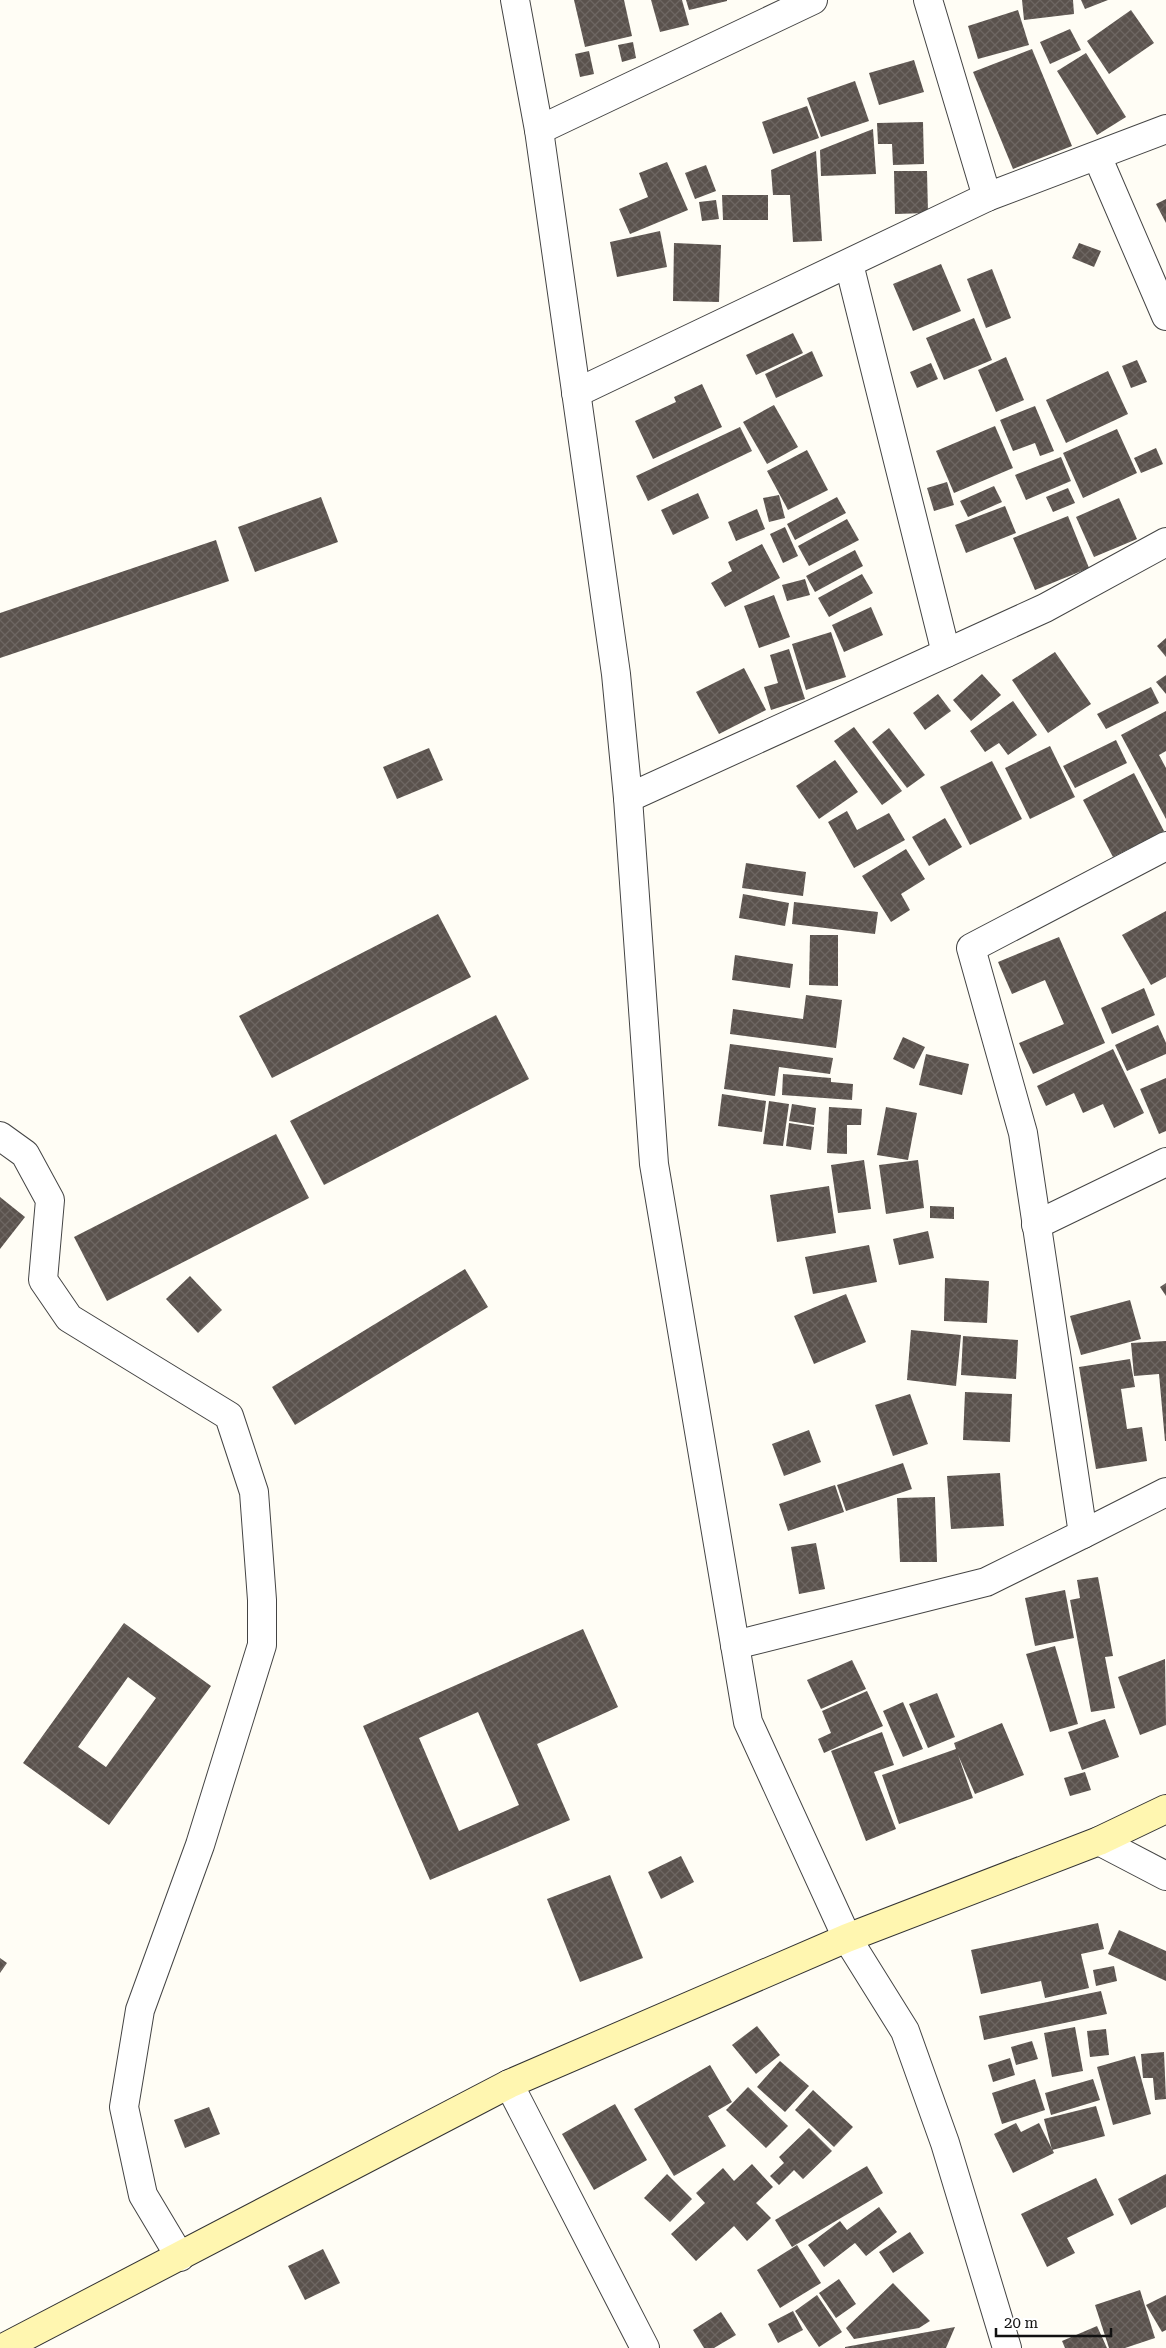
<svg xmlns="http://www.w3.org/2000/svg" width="1166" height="2348" viewBox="0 0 1166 2348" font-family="'Roboto Serif',serif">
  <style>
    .building { fill: url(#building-cross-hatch); fill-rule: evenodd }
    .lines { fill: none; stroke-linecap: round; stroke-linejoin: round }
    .minor-casing { stroke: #444; stroke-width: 30 }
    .tertiary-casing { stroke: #444; stroke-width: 30 }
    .secondary-casing { stroke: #333; stroke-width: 30 }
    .minor { stroke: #fff; stroke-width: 28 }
    .tertiary { stroke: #fff; stroke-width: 28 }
    .secondary { stroke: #fff6b0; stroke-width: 28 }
  </style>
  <defs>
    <pattern id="building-cross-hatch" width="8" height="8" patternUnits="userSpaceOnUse" patternTransform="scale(1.25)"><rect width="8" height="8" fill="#5a524d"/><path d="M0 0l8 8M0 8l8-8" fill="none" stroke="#6d6662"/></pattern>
  </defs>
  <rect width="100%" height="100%" fill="#fffdf5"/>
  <g class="building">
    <path d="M574 0H624L632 36 585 47Z"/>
    <path d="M651 0H682L689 25 660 32Z"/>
    <path d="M686 0H727V1L689 10Z"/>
    <path d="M1022 0H1073L1074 14 1024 20Z"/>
    <path d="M1081 0H1108L1085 9Z"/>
    <path d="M1018 10 1029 45 978 59 968 26Z"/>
    <path d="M1131 10 1154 43 1109 74 1087 41Z"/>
    <path d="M1070 29 1081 50 1050 64 1040 42Z"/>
    <path d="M633 42 636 58 622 62 618 45Z"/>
    <path d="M1032 49 1072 146 1013 169 973 72Z"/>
    <path d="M589 51 594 74 580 77 575 54Z"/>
    <path d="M1086 53 1126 117 1097 135 1057 71Z"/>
    <path d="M914 60 924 92 879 105 869 73Z"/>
    <path d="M855 81 869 121 821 137 807 98Z"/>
    <path d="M807 106 819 138 773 154 762 122Z"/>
    <path d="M923 122 924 164 893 165 892 144H878L877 123Z"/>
    <path d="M873 129 876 174 821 176 820 150Z"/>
    <path d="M816 151 822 241 793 242 790 195H773L771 170Z"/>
    <path d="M667 162 688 210 630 234 619 209 648 197 639 173Z"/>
    <path d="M706 165 716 191 695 199 685 173Z"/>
    <path d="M894 171H927L928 213 895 214Z"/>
    <path d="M722 195H768V220H723Z"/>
    <path d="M1166 199V223L1156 204Z"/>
    <path d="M716 200 719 219 702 221 699 202Z"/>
    <path d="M660 231 667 267 617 277 610 242Z"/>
    <path d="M674 243 721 245 719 302 673 301Z"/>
    <path d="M1079 243 1101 251 1094 267 1072 258Z"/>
    <path d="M941 264 961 311 913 331 893 284Z"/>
    <path d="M992 269 1011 318 986 328 967 279Z"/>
    <path d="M974 318 992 360 944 380 926 338Z"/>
    <path d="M793 333 803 353 756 375 746 355Z"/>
    <path d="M812 351 823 376 776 398 765 374Z"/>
    <path d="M1006 357 1024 400 996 412 978 370Z"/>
    <path d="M1137 360 1147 382 1131 388 1122 366Z"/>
    <path d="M931 363 938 379 917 388 910 372Z"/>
    <path d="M1108 371 1128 414 1066 443 1046 400Z"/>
    <path d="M702 384 722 427 653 459 635 421 676 402 674 397Z"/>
    <path d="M774 405 798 447 767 464 743 422Z"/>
    <path d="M1035 406 1054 451 1040 456 1035 443 1013 451 1000 420Z"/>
    <path d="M995 426 1013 468 954 493 936 451Z"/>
    <path d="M740 427 752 451 648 501 636 476Z"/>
    <path d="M1117 429 1137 473 1083 498 1063 453Z"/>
    <path d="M1156 448 1163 464 1141 473 1134 458Z"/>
    <path d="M807 450 828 490 788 510 767 471Z"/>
    <path d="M1061 457 1071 481 1026 500 1015 475Z"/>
    <path d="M947 482 954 505 934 511 927 488Z"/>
    <path d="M994 486 1002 502 968 517 960 501Z"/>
    <path d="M1068 488 1075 503 1053 512 1046 497Z"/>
    <path d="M698 493 709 518 673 535 661 510Z"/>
    <path d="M779 495 785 518 769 522 763 498Z"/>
    <path d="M321 497 338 542 255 572 238 527Z"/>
    <path d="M837 497 846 513 795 540 787 524Z"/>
    <path d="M1119 498 1137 539 1094 557 1076 517Z"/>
    <path d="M1005 506 1016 533 966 553 955 525Z"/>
    <path d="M757 509 765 529 736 541 728 522Z"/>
    <path d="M1068 516 1089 568 1035 590 1013 538Z"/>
    <path d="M847 519 859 540 809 566 798 546Z"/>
    <path d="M785 527 798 556 783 563 770 534Z"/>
    <path d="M216 540 229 581 0 658V613Z"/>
    <path d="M762 544 780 578 725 607 711 583 732 571 728 562Z"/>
    <path d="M855 550 863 566 815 592 806 576Z"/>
    <path d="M862 574 873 593 829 617 818 598Z"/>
    <path d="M805 579 810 595 787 601 782 585Z"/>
    <path d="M774 595 790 637 759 648 744 606Z"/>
    <path d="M871 607 883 635 844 652 832 625Z"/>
    <path d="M831 632 846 677 806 690 792 644Z"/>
    <path d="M1166 638V657L1157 646Z"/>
    <path d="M789 649 805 699 771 710 764 687 778 683 770 655Z"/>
    <path d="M1055 652 1091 704 1048 733 1012 680Z"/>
    <path d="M744 668 766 710 719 734 696 692Z"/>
    <path d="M982 674 1001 695 971 721 953 700Z"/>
    <path d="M1166 675V694L1156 682Z"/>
    <path d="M1151 687 1159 703 1106 729 1097 714Z"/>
    <path d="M938 694 951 711 925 730 913 713Z"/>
    <path d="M1013 701 1037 735 1008 755 999 743 985 752 970 731Z"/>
    <path d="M1166 711V751L1159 755 1166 768V819L1121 735Z"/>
    <path d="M854 727 902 791 882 805 834 741Z"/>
    <path d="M889 728 925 775 907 788 872 742Z"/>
    <path d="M1116 740 1127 763 1075 788 1063 766Z"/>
    <path d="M1050 746 1075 797 1030 819 1005 768Z"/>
    <path d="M429 748 443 780 397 799 383 767Z"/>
    <path d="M835 760 858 792 819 819 796 786Z"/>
    <path d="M992 761 1022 819 970 845 940 787Z"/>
    <path d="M1134 773 1164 831 1113 857 1083 800Z"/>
    <path d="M847 811 857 830 889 813 905 840 854 868 828 822Z"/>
    <path d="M945 818 962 847 929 866 912 837Z"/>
    <path d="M906 849 925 879 901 894 910 910 891 922 862 876Z"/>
    <path d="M746 863 806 872 803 896 742 888Z"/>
    <path d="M743 894 789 903 785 926 739 918Z"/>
    <path d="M794 902 878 912 875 934 792 924Z"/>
    <path d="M1166 911V977L1151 985 1122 935Z"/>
    <path d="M438 914 471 977 272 1078 239 1016Z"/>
    <path d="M810 935H838V986L809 985Z"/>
    <path d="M1059 937 1105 1043 1033 1074 1019 1043 1064 1024 1045 980 1012 994 998 962Z"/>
    <path d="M735 955 793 964 790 988 732 980Z"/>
    <path d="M1144 988 1155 1015 1112 1034 1101 1008Z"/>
    <path d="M806 995 842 1000 836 1048 730 1034 733 1009 803 1019Z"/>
    <path d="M496 1015 529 1079 324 1185 290 1121Z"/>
    <path d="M1158 1025 1166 1043V1054L1127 1071 1115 1045Z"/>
    <path d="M903 1037 925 1047 914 1069 893 1059Z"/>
    <path d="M730 1044 833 1058 830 1074 779 1067 775 1096 724 1089Z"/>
    <path d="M1113 1049 1144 1113 1114 1128 1103 1104 1083 1113 1074 1093 1046 1106 1037 1086Z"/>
    <path d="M926 1054 969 1064 962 1095 919 1085Z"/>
    <path d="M783 1074 831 1078V1082L853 1084 852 1100 782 1095Z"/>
    <path d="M1166 1078V1131L1159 1134 1140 1089Z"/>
    <path d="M722 1094 766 1101 762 1132 718 1126Z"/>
    <path d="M769 1101 789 1104 783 1146 763 1144Z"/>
    <path d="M792 1104 816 1108 814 1125 789 1121Z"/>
    <path d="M829 1107 862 1109 861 1125H847V1154L827 1153Z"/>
    <path d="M886 1107 917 1113 908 1160 877 1155Z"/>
    <path d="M789 1123 814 1127 811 1150 786 1146Z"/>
    <path d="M276 1134 309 1198 107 1301 74 1237Z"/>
    <path d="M864 1160 871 1209 838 1213 831 1165Z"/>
    <path d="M918 1160 924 1208 886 1214 879 1165Z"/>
    <path d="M829 1186 836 1233 777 1242 770 1195Z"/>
    <path d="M0 1197 25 1217 0 1249Z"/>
    <path d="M930 1206 954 1207V1219L930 1218Z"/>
    <path d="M928 1231 934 1258 899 1265 893 1239Z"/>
    <path d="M869 1245 877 1282 813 1294 805 1257Z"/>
    <path d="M465 1269 488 1307 295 1425 272 1387Z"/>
    <path d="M190 1276 222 1310 198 1333 166 1299Z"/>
    <path d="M945 1278 989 1281 987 1323 944 1321Z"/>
    <path d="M1166 1283V1296L1160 1287Z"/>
    <path d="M846 1294 866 1342 814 1364 794 1316Z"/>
    <path d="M1130 1300 1141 1339 1081 1355 1070 1316Z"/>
    <path d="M911 1330 961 1335 956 1386 907 1380Z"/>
    <path d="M963 1336 1018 1340 1016 1379 961 1375Z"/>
    <path d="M1166 1341V1441H1165L1159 1374 1134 1376 1131 1343Z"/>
    <path d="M1130 1359 1135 1387 1121 1389 1127 1429 1142 1427 1147 1461 1096 1469 1079 1367Z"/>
    <path d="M965 1392 1012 1394 1010 1442 963 1440Z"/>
    <path d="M910 1394 928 1444 893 1456 875 1405Z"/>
    <path d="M809 1430 821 1462 784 1476 772 1444Z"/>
    <path d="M903 1463 912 1489 846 1511 837 1485Z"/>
    <path d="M1000 1473 1004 1526 951 1529 947 1476Z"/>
    <path d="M835 1485 844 1512 788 1531 779 1504Z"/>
    <path d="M935 1497 937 1562H900L897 1498Z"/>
    <path d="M816 1543 825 1589 799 1594 791 1547Z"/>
    <path d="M1098 1577 1113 1656 1105 1657 1115 1708 1091 1712 1070 1600 1080 1598 1077 1580Z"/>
    <path d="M1065 1590 1074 1638 1035 1646 1025 1598Z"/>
    <path d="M124 1623 211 1686 109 1825 23 1763ZM128 1677 156 1698 106 1767 78 1747Z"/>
    <path d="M583 1629 618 1707 537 1744 570 1820 430 1880 363 1726ZM478 1712 519 1805 459 1831 419 1738Z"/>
    <path d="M1055 1646 1078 1724 1050 1732 1026 1654Z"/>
    <path d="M1165 1659 1166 1725 1140 1735 1118 1677Z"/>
    <path d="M852 1660 866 1689 821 1709 807 1680Z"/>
    <path d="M867 1691 883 1726 824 1753 818 1739 831 1733 822 1711Z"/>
    <path d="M937 1693 955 1737 928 1748 909 1704Z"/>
    <path d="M903 1702 923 1749 903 1757 883 1711Z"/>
    <path d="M1105 1719 1119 1757 1082 1770 1068 1732Z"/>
    <path d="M1002 1723 1024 1775 975 1794 958 1755 973 1798 899 1824 882 1775 956 1749 954 1743Z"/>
    <path d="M882 1732 894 1765 874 1772 896 1829 866 1841 831 1751Z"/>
    <path d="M1085 1772 1091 1790 1070 1796 1064 1778Z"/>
    <path d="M681 1856 694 1882 661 1899 648 1872Z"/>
    <path d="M610 1875 643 1958 580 1982 547 1899Z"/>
    <path d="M1098 1923 1104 1949 1081 1954 1089 1988 1045 1998 1041 1981 981 1994 971 1950Z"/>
    <path d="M1119 1930 1166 1951V1981L1108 1954Z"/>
    <path d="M0 1958 7 1963 0 1973Z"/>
    <path d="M1114 1966 1117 1981 1096 1986 1093 1970Z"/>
    <path d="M1101 1991 1107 2014 984 2040 979 2016Z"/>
    <path d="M757 2026 780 2055 756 2074 732 2045Z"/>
    <path d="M1075 2027 1083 2071 1052 2077 1044 2033Z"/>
    <path d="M1106 2029 1109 2055 1090 2057 1087 2031Z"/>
    <path d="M1032 2041 1038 2059 1016 2065 1011 2047Z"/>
    <path d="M1164 2052 1166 2099 1155 2100 1153 2078H1143L1141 2054Z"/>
    <path d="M1135 2056 1151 2114 1113 2125 1097 2067Z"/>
    <path d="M1010 2058 1015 2075 993 2082 988 2065Z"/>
    <path d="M780 2061 809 2086 785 2112 757 2087Z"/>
    <path d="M710 2065 732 2102 708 2116 726 2146 674 2176 634 2109Z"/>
    <path d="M1035 2079 1045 2110 1002 2124 992 2093Z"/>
    <path d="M1093 2079 1100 2100 1051 2115 1045 2093Z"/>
    <path d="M748 2087 788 2126 766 2148 726 2110Z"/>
    <path d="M813 2090 853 2127 834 2147 795 2110Z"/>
    <path d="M615 2104 647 2160 594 2190 562 2134Z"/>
    <path d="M1096 2106 1105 2136 1052 2150 1044 2119Z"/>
    <path d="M209 2107 220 2134 185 2148 174 2120Z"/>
    <path d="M1016 2123 1021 2132 1039 2123 1054 2153 1013 2173 994 2134Z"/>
    <path d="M809 2128 832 2151 803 2179 794 2170 779 2185 770 2176 784 2163 779 2157Z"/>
    <path d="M752 2164 773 2187 756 2203 771 2218 747 2241 734 2226 696 2261 671 2234 705 2203 696 2193 723 2168 734 2181Z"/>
    <path d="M867 2166 883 2193 792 2247 775 2220Z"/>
    <path d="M667 2174 692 2199 670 2222 644 2198Z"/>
    <path d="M1166 2174V2207L1131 2225 1118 2199Z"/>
    <path d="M1096 2178 1114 2215 1067 2238 1075 2253 1047 2267 1021 2214Z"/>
    <path d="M879 2207 897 2232 866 2256 855 2243 824 2267 808 2245 840 2221 847 2230Z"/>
    <path d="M910 2232 924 2253 893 2273 879 2252Z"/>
    <path d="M797 2245 821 2283 780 2308 757 2270Z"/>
    <path d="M323 2249 340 2283 305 2300 288 2266Z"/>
    <path d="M839 2279 856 2304 836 2318 819 2293Z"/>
    <path d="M893 2283 930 2321 919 2328 854 2339 846 2328Z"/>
    <path d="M1140 2290 1155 2338 1125 2348H1109L1095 2305Z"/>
    <path d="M817 2295 842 2332 819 2347 795 2311Z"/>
    <path d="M1166 2295V2330L1162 2332 1146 2305Z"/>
    <path d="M793 2311 803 2330 778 2343 768 2324Z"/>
    <path d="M721 2312 736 2335 714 2348H704L693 2330Z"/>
    <path d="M1097 2326 1107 2348H1065L1062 2341Z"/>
    <path d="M955 2327 946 2348H845V2347Z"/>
  </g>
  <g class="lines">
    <defs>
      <g id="minor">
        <path d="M515 0 539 130 616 674 628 798 654 1164 748 1722 847 1938"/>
        <path d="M928 0 987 197"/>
        <path d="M539 130 813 0"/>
        <path d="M1097 156 1166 316"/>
        <path d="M849 264 946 653"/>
        <path d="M576 393 987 197 1166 129"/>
        <path d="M628 798 1045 608 1166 542"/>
        <path d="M0 1136 25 1154 50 1200 43 1280 69 1318 229 1416 254 1492 262 1600V1645L200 1845 140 2010 124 2107 143 2195 180 2257"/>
        <path d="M1036 1225 1166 1162"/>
        <path d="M1083 1534 1166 1492"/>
        <path d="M735 1645 986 1582 1083 1534 1023 1133 971 948 1166 846"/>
        <path d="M1099 1841 1166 1876"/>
        <path d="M509 2084 645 2348"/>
      </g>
      <path id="tertiary" d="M847 1938 905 2031 945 2143 1007 2348"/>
      <path id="secondary" d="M3 2348 509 2084 847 1938 1099 1841 1166 1809"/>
    </defs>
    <use href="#minor" class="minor-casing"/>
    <use href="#tertiary" class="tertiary-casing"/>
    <use href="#secondary" class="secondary-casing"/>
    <use href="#minor" class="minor"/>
    <use href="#tertiary" class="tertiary"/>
    <use href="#secondary" class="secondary"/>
  </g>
  <path d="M996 2328v8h115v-8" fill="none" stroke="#111111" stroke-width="2.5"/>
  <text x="1004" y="2328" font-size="15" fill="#111111" stroke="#ffffff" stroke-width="4" paint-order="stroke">20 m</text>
</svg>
